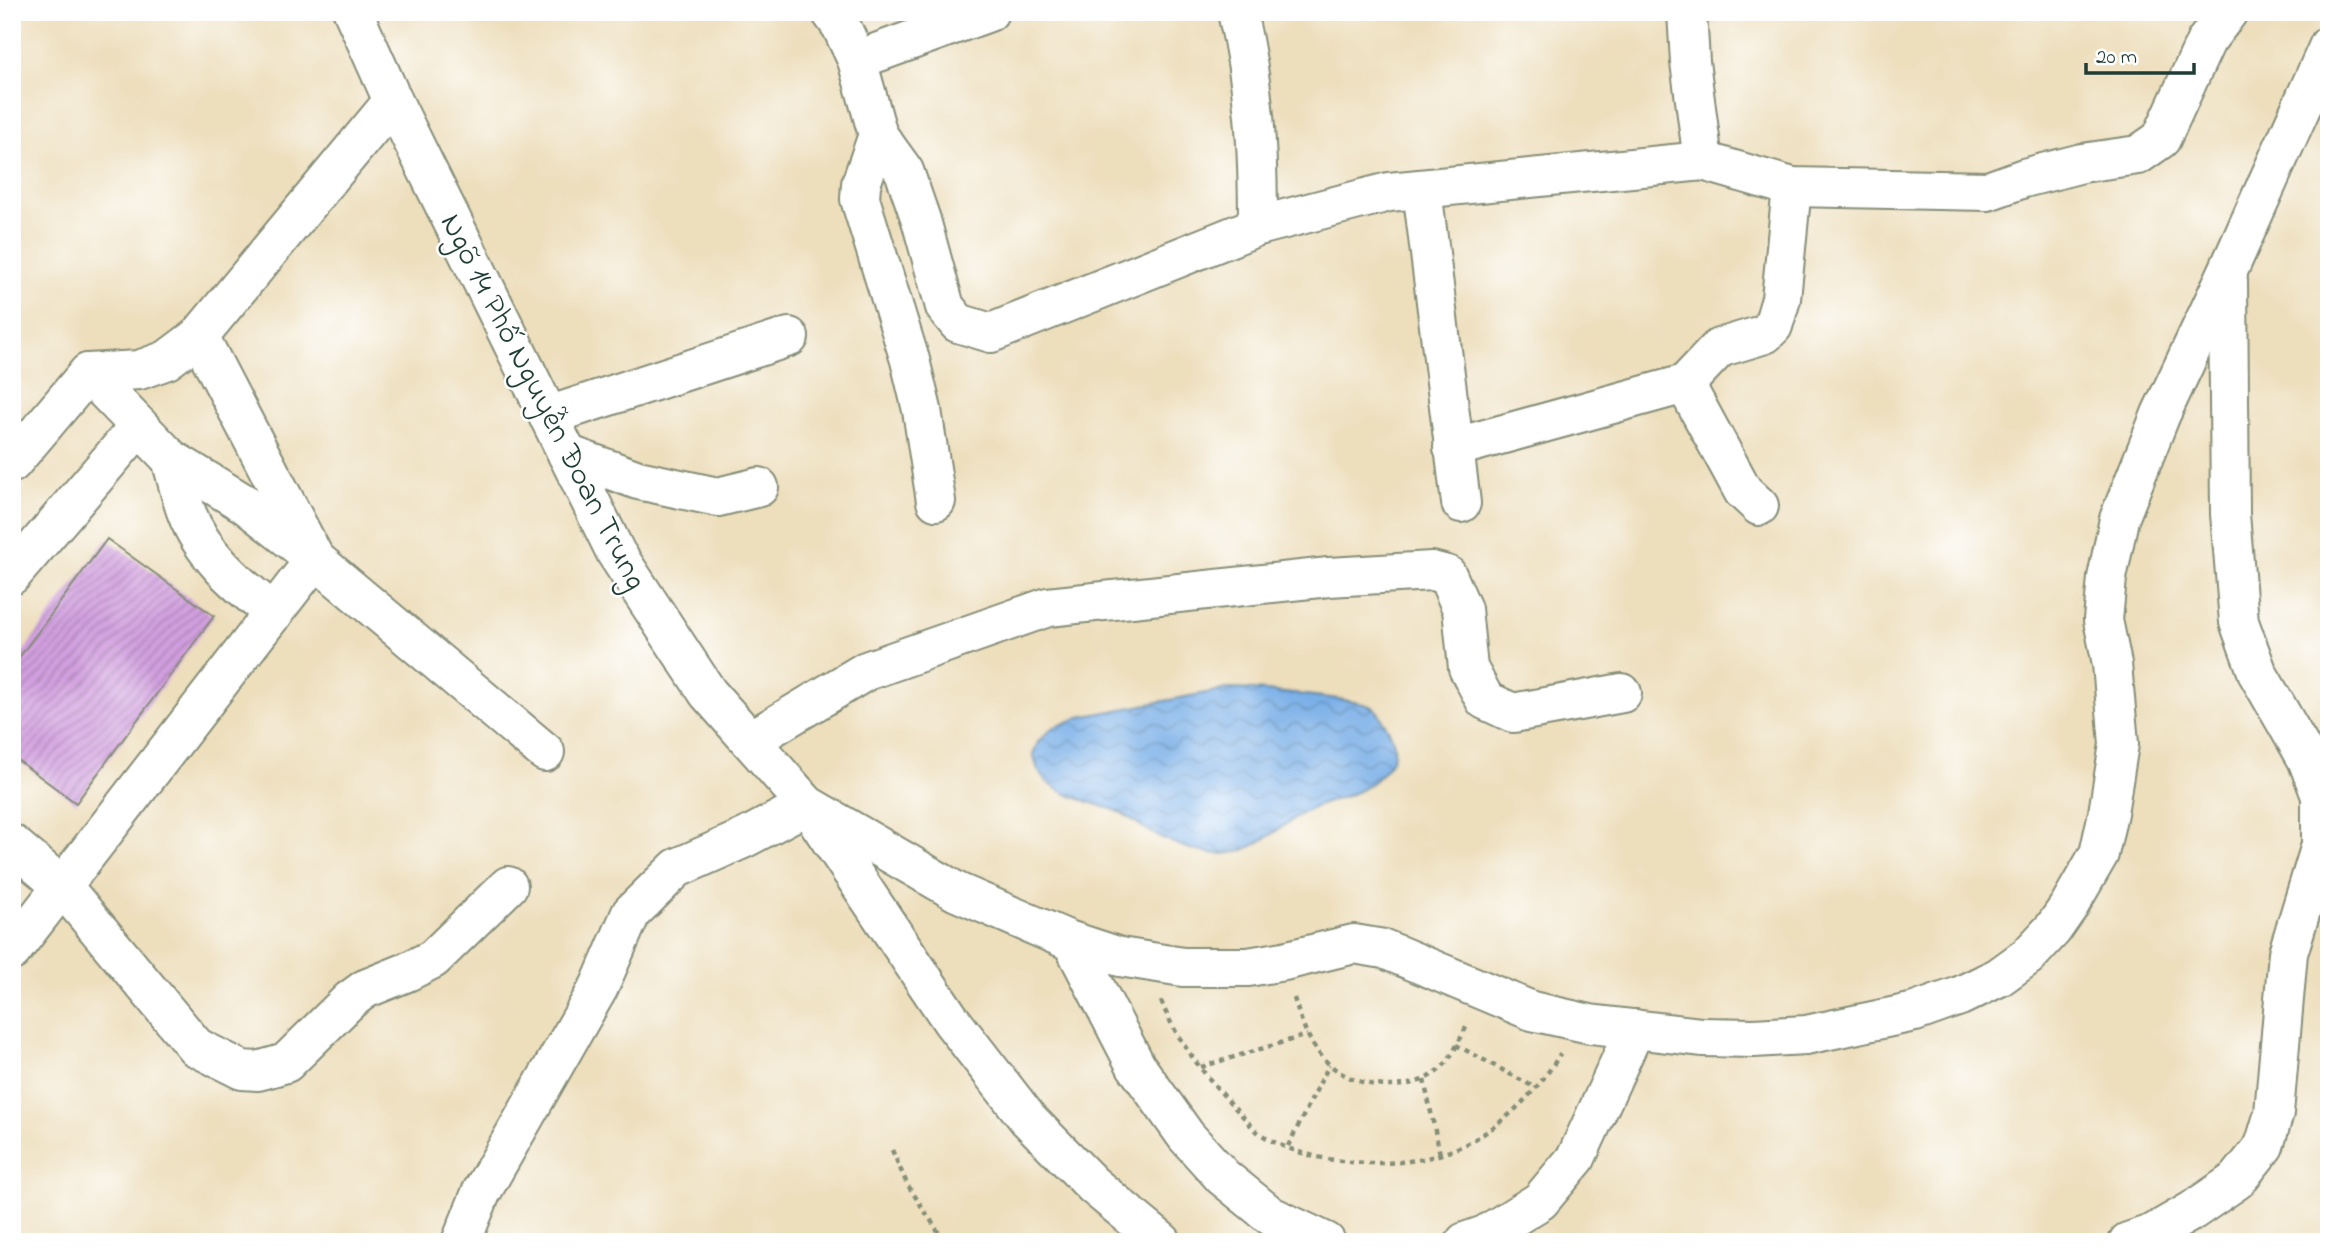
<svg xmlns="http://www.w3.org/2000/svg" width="2341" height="1254" viewBox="0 0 2341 1254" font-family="'Indie Flower',sans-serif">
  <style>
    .water { fill: url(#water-waves); stroke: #4c768e; stroke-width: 2 }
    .building { fill: url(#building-hatch) }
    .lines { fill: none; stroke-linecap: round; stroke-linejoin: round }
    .minor-casing { stroke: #868e78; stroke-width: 42 }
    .path { stroke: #868e78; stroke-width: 4.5; stroke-dasharray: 5 5; stroke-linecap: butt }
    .minor { stroke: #fff; stroke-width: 38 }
    .labels { text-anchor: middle; stroke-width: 5; stroke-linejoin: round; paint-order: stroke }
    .street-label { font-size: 32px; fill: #1f3d34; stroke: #fff }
  </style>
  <defs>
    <pattern id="water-waves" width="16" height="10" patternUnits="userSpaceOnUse" patternTransform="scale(1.75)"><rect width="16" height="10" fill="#79afe7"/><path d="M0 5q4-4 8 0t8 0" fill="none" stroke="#6390bc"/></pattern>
    <pattern id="building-hatch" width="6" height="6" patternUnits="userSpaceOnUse" patternTransform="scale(1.75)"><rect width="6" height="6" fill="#d29fdf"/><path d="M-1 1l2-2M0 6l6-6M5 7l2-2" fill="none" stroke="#aa83b6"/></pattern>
  </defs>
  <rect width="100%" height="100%" fill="#fff"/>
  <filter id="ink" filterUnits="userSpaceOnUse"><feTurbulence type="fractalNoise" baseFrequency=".0143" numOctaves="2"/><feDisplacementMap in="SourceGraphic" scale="14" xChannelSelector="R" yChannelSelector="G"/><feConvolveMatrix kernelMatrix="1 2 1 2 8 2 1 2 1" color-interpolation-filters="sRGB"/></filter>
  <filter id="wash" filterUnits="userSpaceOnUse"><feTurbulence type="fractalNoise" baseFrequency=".00686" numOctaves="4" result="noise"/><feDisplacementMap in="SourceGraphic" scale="28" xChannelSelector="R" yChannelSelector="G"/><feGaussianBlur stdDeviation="1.57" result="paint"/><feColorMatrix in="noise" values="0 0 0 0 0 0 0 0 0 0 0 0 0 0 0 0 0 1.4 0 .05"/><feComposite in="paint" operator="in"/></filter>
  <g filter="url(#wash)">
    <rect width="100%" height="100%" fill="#eddebc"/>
    <path class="water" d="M1227 689C1249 689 1360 698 1374 708 1378 711 1381 717 1383 721 1401 747 1397 760 1375 780 1354 799 1326 799 1303 813 1277 828 1251 856 1219 854 1195 853 1164 841 1144 828 1135 822 1127 815 1117 811 1094 802 1057 797 1041 775 1037 770 1036 761 1033 755L1038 742 1052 728 1080 717Z"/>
    <g id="blocks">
      <path class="building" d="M107 539 214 616 76 803 12 756V667Z"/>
    </g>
  </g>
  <g filter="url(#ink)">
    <use href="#blocks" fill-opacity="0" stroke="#868e78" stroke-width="2"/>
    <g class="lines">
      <defs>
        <g id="minor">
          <path d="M353 12 393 101 616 553 708 693 807 805 957 892 1068 940 1120 957 1183 967H1248L1284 961 1354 944 1384 949 1532 1011 1590 1024 1702 1037 1754 1038 1806 1035 1915 1012 1960 996 1999 977 2028 956 2053 929 2069 906 2099 854 2108 813 2119 744 2112 664 2103 620 2107 578 2119 519 2161 414 2228 271 2329 45"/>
          <path d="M831 12 841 26 857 60 878 135 904 171 921 220 945 307 958 323 991 333 1258 226 1389 192 1703 161 1792 187 1988 191 2024 178 2082 163 2138 155 2161 139 2206 41 2228 12"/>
          <path d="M1237 12C1255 88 1258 149 1258 226"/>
          <path d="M1687 12 1690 62 1703 161"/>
          <path d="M857 60 989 12"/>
          <path d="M878 135 861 184 860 199 910 360 922 410 936 501"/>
          <path d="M1422 189 1461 503"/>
          <path d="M88 373 171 459 245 504 315 559 545 752"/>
          <path d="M548 416 789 337"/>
          <path d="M1453 448 1685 384"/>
          <path d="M567 454 638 480 718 497 759 487"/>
          <path d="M171 459C176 476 180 494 186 511 202 555 238 585 274 613"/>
          <path d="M12 463 88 373 139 370 167 360 199 336 393 101"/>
          <path d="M1759 506 1743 491 1685 384 1719 348 1765 334 1773 326 1781 299 1792 187"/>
          <path d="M12 575 139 426"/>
          <path d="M751 740 866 671 1048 607 1329 577 1432 571 1447 575 1462 609 1468 668 1485 700 1513 713 1622 693"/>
          <path d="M12 844 63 887 196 1047 242 1070 258 1071 286 1063 350 1000 365 989 407 972 433 959 508 886"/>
          <path d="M1072 942 1136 1066 1186 1136 1223 1177 1271 1216 1326 1242"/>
          <path d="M12 951 315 559 199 336"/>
          <path d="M461 1242 481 1193 599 987 631 913 677 868 745 838 807 805 951 1020 1028 1119 1093 1185 1162 1242"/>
          <path d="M1465 1242 1485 1235 1540 1201 1576 1158 1635 1029"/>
          <path d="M2128 1242 2154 1233 2192 1211 2237 1180 2264 1146 2274 1113 2288 953 2321 845V796L2307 759 2258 674 2239 622 2230 514 2228 280"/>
        </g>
      </defs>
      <use href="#minor" class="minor-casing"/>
      <g class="path">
        <path d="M1294 998C1301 1022 1310 1047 1329 1064 1357 1090 1410 1094 1439 1070 1452 1059 1460 1038 1468 1024"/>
        <path d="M1161 1001C1177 1042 1207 1078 1237 1110 1244 1117 1251 1127 1259 1133 1307 1167 1403 1172 1455 1149 1498 1131 1537 1093 1560 1054"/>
        <path d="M1456 1045 1534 1087"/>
        <path d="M1201 1067 1307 1035"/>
        <path d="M1424 1080 1440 1154"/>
        <path d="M1288 1146 1329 1065"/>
        <path d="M892 1150 907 1184 945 1242"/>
      </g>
      <use href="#minor" class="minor"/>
    </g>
  </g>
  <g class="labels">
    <g class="street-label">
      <text transform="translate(545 401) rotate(63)" y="11">Ngõ 14 Phố Nguyễn Đoan Trung</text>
    </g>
  </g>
  <rect width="2341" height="1254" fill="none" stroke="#fff" stroke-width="42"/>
  <path d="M2086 63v10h108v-10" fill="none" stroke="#1f3d34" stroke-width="3.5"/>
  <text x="2096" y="63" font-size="21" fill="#1f3d34" stroke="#ffffff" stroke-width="5" paint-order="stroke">20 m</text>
</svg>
